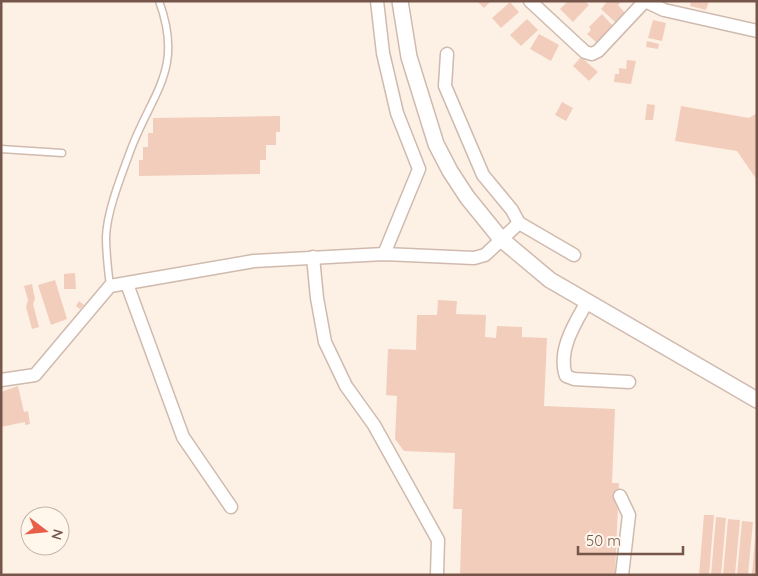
<svg xmlns="http://www.w3.org/2000/svg" width="758" height="576" viewBox="0 0 758 576" font-family="Quicksand,sans-serif">
  <style>
    .building { fill: #f2cdbc }
    .lines { fill: none; stroke-linecap: round; stroke-linejoin: round }
    .service-casing { stroke: #d0baae; stroke-width: 9 }
    .minor-casing { stroke: #d0baae; stroke-width: 15 }
    .tertiary-casing { stroke: #d0baae; stroke-width: 18 }
    .service { stroke: #fff; stroke-width: 6 }
    .minor { stroke: #fff; stroke-width: 12 }
    .tertiary { stroke: #fff; stroke-width: 15 }
  </style>
  <rect width="100%" height="100%" fill="#fdf1e5"/>
  <g class="building">
    <path d="M477 1H491L484 8Z"/>
    <path d="M568 1H585L589 5 573 22 560 9Z"/>
    <path d="M605 1H622L618 5 625 13 616 23 601 9 606 3Z"/>
    <path d="M691 1H709L706 10 690 6Z"/>
    <path d="M510 2 519 12 501 28 492 18Z"/>
    <path d="M602 14 613 26 597 43 587 34 591 30 589 27Z"/>
    <path d="M527 19 538 30 521 46 510 35Z"/>
    <path d="M653 20 666 23 662 41 648 38Z"/>
    <path d="M539 34 559 45 551 61 530 49Z"/>
    <path d="M647 41 659 44 658 49 646 47Z"/>
    <path d="M581 57 598 72 589 81 573 66Z"/>
    <path d="M627 60 636 61 631 84 614 82 615 74H619V68L626 69Z"/>
    <path d="M562 102 573 108 566 121 555 115Z"/>
    <path d="M647 104 655 105 653 120H645Z"/>
    <path d="M681 106 749 118 757 113V180L737 151 675 141Z"/>
    <path d="M280 116V132H276V145H266V160H260V174L139 176V160H143V147H148V133H153V118Z"/>
    <path d="M75 273 76 289H64V274Z"/>
    <path d="M55 280 67 319 51 325 38 285Z"/>
    <path d="M32 284 35 299 33 304 39 327 32 329 26 307 28 300 24 286Z"/>
    <path d="M438 300 457 301 456 314 486 315 485 337 496 338 497 326 522 327V337L547 338 544 406 615 409 612 483H619L615 575H460L462 509H453L455 453 404 451 395 439 397 396 386 395 388 349 416 350 417 315H437Z"/>
    <path d="M79 301 84 305 80 309 76 306Z"/>
    <path d="M18 386 24 412 28 411 30 424 25 425V422L1 427V392Z"/>
    <path d="M704 515H714L709 575H699Z"/>
    <path d="M716 517 726 518 721 575H711Z"/>
    <path d="M728 519 740 520 735 575H723Z"/>
    <path d="M742 521 753 522 748 575H737Z"/>
    <path d="M755 536 757 575H752Z"/>
  </g>
  <g class="lines">
    <defs>
      <g id="service">
        <path d="M1 149 62 153"/>
        <path d="M110 286C108 270 106 253 106 237 107 210 122 174 131 149 153 91 184 69 159 1"/>
      </g>
      <g id="minor">
        <path d="M377 1 383 53 397 113 419 169 384 254"/>
        <path d="M530 1 585 52 592 54 598 51 645 1"/>
        <path d="M645 1 664 10 757 31"/>
        <path d="M447 54 445 86 483 175 512 210 519 223 574 255"/>
        <path d="M313 257 317 298 325 342 346 386 374 425 438 540 437 575"/>
        <path d="M127 284 183 437 231 507"/>
        <path d="M587 302C575 323 557 351 566 376L574 379 629 382"/>
        <path d="M1 380 35 375 110 286 254 261 384 254 474 258 485 255 519 223"/>
        <path d="M620 496 629 515 622 575"/>
      </g>
      <path id="tertiary" d="M400 1 409 57 436 144 450 171 467 197 501 239 550 280 757 400"/>
    </defs>
    <use href="#service" class="service-casing"/>
    <use href="#minor" class="minor-casing"/>
    <use href="#tertiary" class="tertiary-casing"/>
    <use href="#service" class="service"/>
    <use href="#minor" class="minor"/>
    <use href="#tertiary" class="tertiary"/>
  </g>
  <rect width="758" height="576" fill="none" stroke="#76564a" stroke-width="5"/>
  <g transform="translate(45 531) rotate(106)"><circle r="24" fill="#fff6ec" stroke="#c8b6ab"/>
  <path d="M0-4L9 19L0 12L-9 19Z" fill="#e85e49"/>
  <text y="-8" font-size="14" font-weight="bold" text-anchor="middle" fill="#76564a">N</text>
  </g>
  <path d="M578 546v8h105v-8" fill="none" stroke="#76564a" stroke-width="2.5"/>
  <text x="586" y="546" font-size="15" fill="#76564a" stroke="#fff6ec" stroke-width="4" paint-order="stroke">50 m</text>
</svg>
